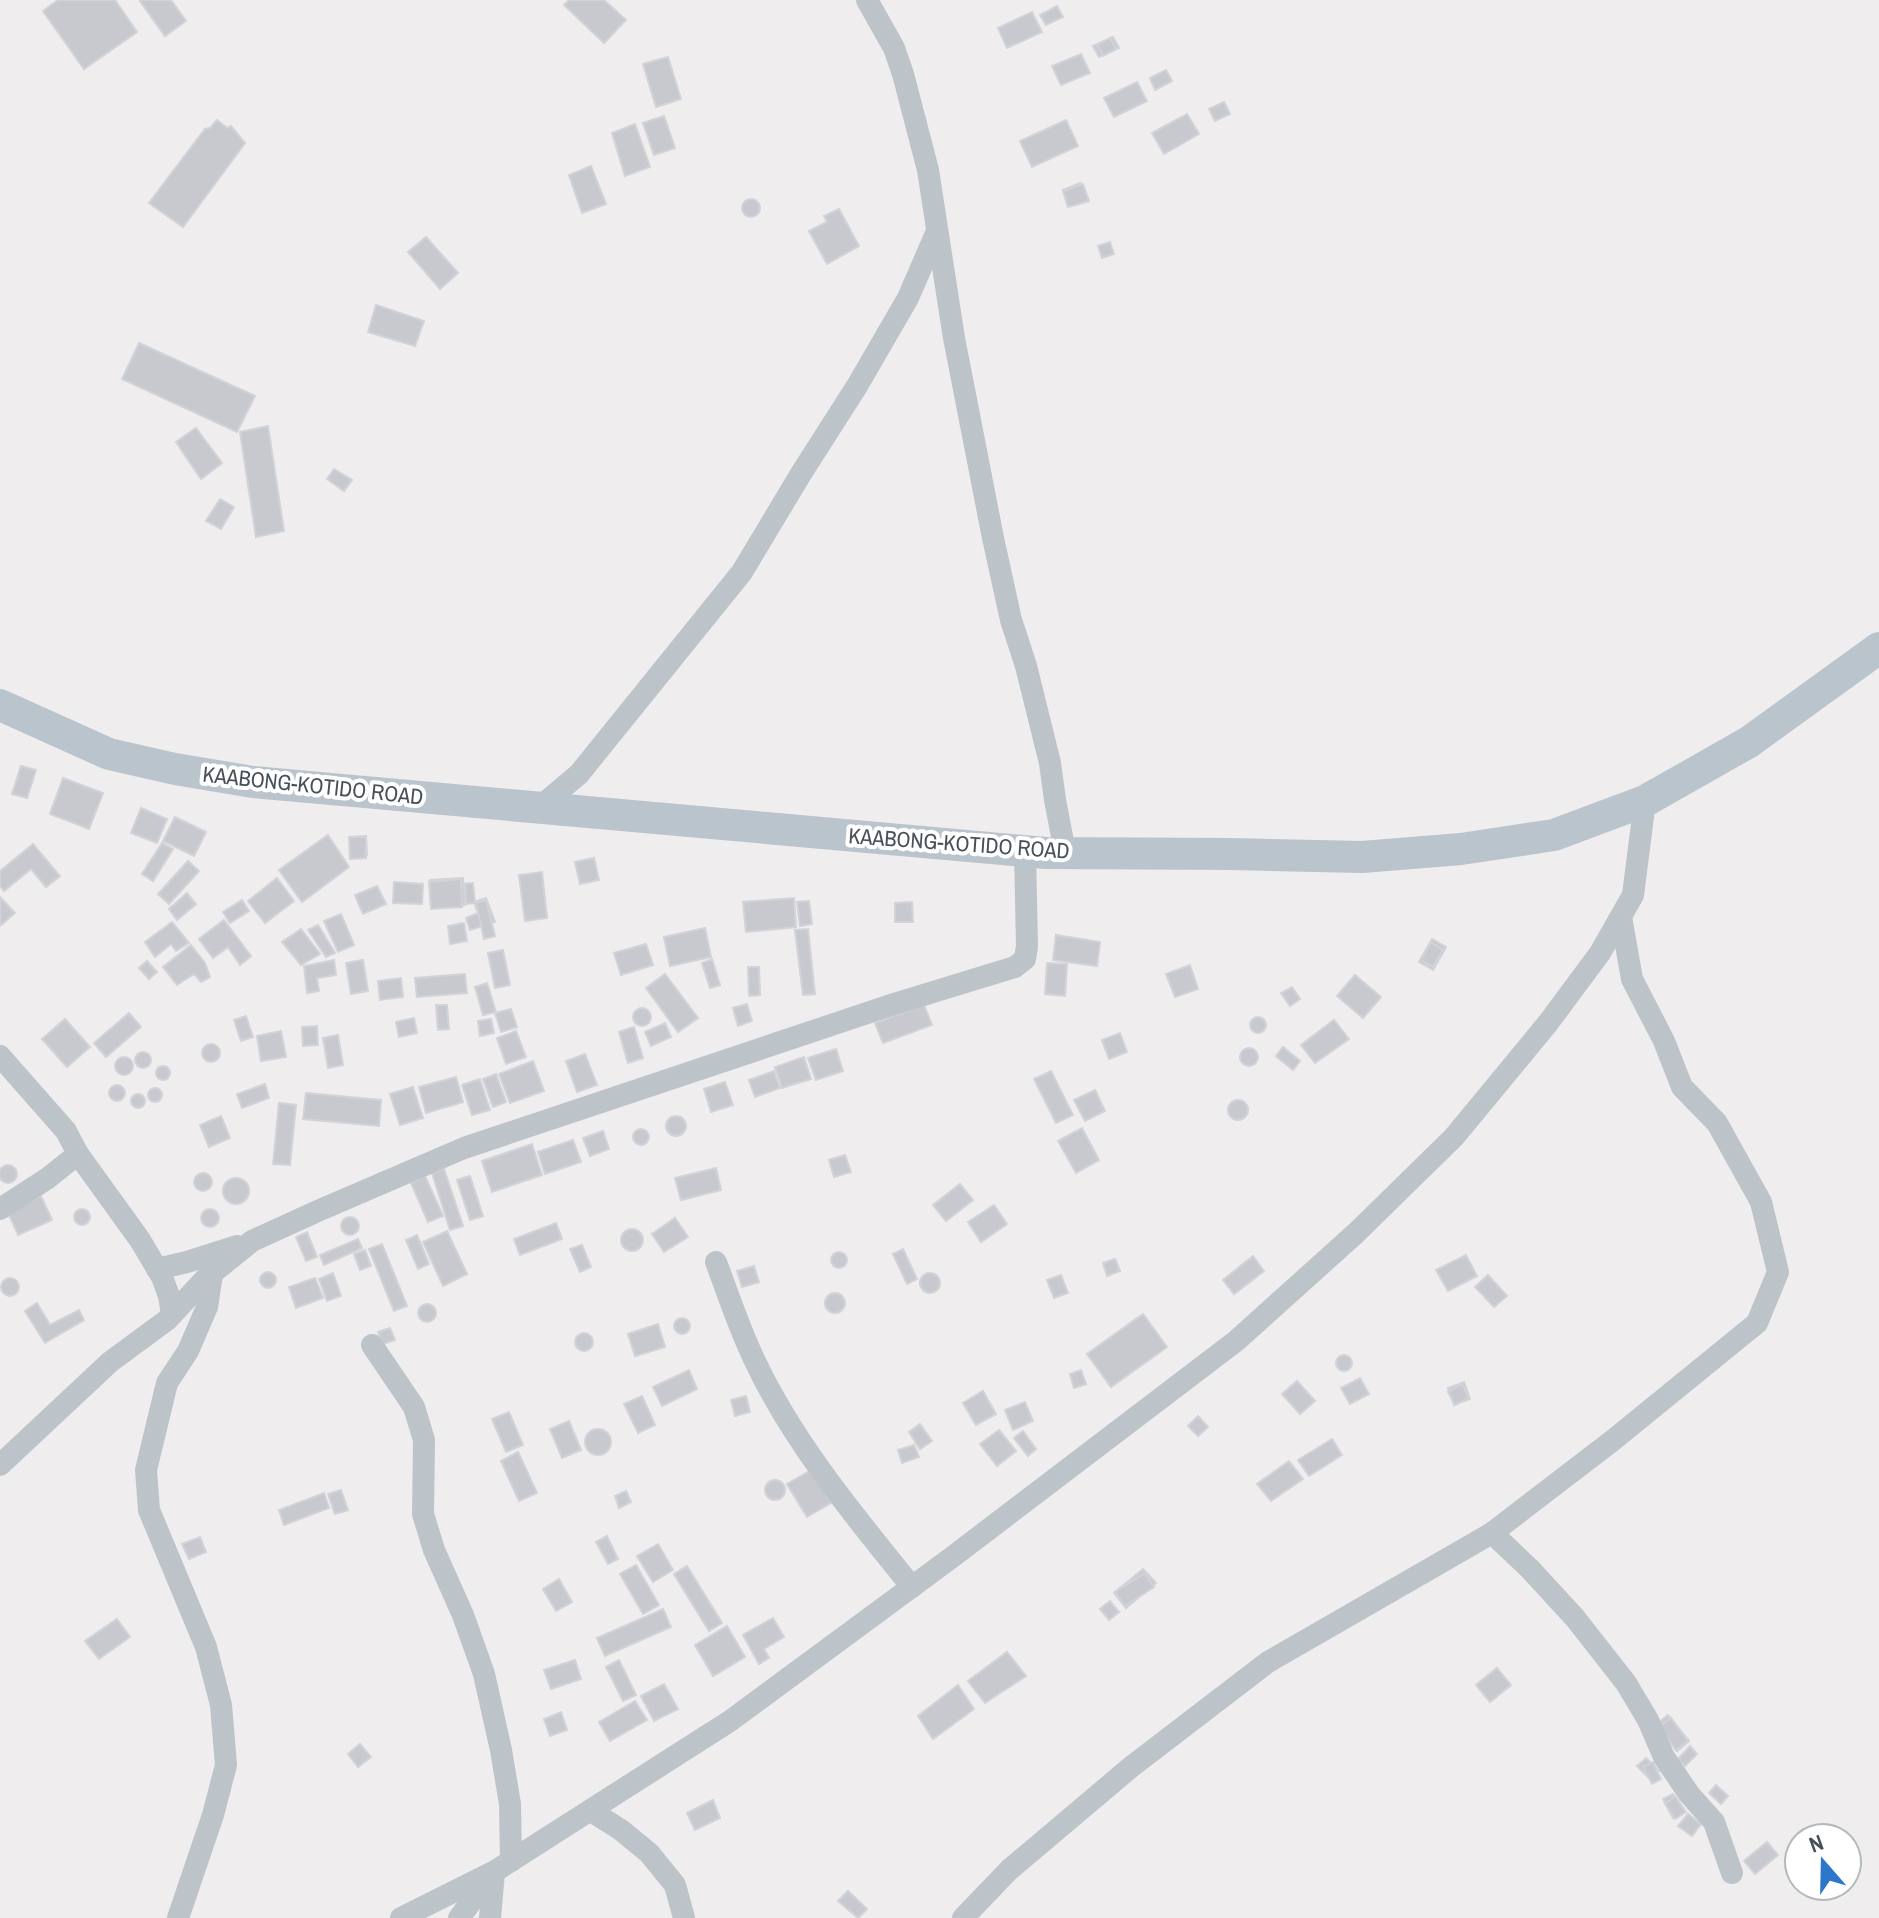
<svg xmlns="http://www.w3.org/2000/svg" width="1879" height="1918" viewBox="0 0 1879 1918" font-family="'Archivo Narrow',sans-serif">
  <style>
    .building { fill: #c7c9cf; stroke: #d1d3d8; stroke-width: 2 }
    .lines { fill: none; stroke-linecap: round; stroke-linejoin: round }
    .street { stroke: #bcc4ca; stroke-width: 22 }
    .secondary { stroke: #bac4cd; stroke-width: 32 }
    .labels { text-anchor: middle; stroke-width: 8; stroke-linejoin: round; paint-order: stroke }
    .street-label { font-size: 22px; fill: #475058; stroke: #fff }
  </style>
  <rect width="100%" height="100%" fill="#efeded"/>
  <g class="building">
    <path d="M58 0H115L137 32 84 69 43 11Z"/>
    <path d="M142 0H171L186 21 165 36 140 1Z"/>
    <path d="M569 0H604L626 20 604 43 564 5Z"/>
    <path d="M1057 6 1063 17 1046 25 1040 15Z"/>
    <path d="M1032 12 1042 32 1007 48 998 28Z"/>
    <path d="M1113 37 1119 48 1099 57 1093 46Z"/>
    <path d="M1110 38 1116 49 1103 56 1097 45Z"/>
    <path d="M1081 54 1090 73 1061 85 1052 66Z"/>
    <path d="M668 57 681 99 656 107 643 64Z"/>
    <path d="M1166 70 1172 81 1155 90 1150 78Z"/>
    <path d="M1137 82 1147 101 1114 117 1104 98Z"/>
    <path d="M1224 102 1230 114 1215 121 1209 109Z"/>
    <path d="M1187 114 1199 134 1164 154 1152 133Z"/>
    <path d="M664 116 675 148 654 155 643 123Z"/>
    <path d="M217 120 227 128 231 126 245 143 183 227 149 203 205 129 210 128Z"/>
    <path d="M1066 120 1078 146 1032 167 1020 141Z"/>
    <path d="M635 124 650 167 625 176 612 133Z"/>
    <path d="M591 166 606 204 582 213 569 175Z"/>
    <path d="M1080 183 1087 200 1070 206 1063 190Z"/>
    <path d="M1083 184 1089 201 1068 207 1063 191Z"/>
    <circle cx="751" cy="208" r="9"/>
    <path d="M839 209 859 246 827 264 809 231 827 222 824 216Z"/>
    <path d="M426 237 458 273 440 289 408 252Z"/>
    <path d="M1110 242 1114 254 1102 258 1098 246Z"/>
    <path d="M376 305 424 321 415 346 368 332Z"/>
    <path d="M139 343 255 396 237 432 122 379Z"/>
    <path d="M268 426 284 531 256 537 240 432Z"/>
    <path d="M196 428 222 463 201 479 176 442Z"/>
    <path d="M334 469 352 480 344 491 327 479Z"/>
    <path d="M220 499 234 507 221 529 206 521Z"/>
    <path d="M21 766 36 770 27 798 12 794Z"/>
    <path d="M63 778 103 793 89 829 50 814Z"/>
    <path d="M141 808 167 819 157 843 131 833Z"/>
    <path d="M175 817 206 832 194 856 163 841Z"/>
    <path d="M328 835 349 867 302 902 279 870Z"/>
    <path d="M366 836 367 855 351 856 350 837Z"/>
    <path d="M349 837H366V858L350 859Z"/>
    <path d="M162 843 173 849 153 881 142 874Z"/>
    <path d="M33 844 60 876 46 887 31 869 4 891 0 886V871Z"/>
    <path d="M594 858 599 880 580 884 575 862Z"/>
    <path d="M188 861 199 871 169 904 158 894Z"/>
    <path d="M542 872 547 918 525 921 519 875Z"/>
    <path d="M277 878 294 901 265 923 248 901Z"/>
    <path d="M463 878 465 905 431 907 430 880Z"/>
    <path d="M461 879 462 907 431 909 429 882Z"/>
    <path d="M394 882 423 884 422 904 393 903Z"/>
    <path d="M473 883 475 903 466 904 465 884Z"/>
    <path d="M377 886 386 904 363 914 355 895Z"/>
    <path d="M187 893 196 904 177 920 169 909Z"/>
    <path d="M0 897 15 913 0 926Z"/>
    <path d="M486 898 495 922 470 930 466 918 478 913 474 902Z"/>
    <path d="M794 898 796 927 746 932 743 902Z"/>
    <path d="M242 900 249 911 230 923 223 912Z"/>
    <path d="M486 900 495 936 484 939 476 903Z"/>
    <path d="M809 901 812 924 800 926 797 902Z"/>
    <path d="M912 902 913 922H895V903Z"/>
    <path d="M341 914 354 945 338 952 324 921Z"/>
    <path d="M224 920 251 956 240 965 228 947 213 958 199 939Z"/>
    <path d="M172 922 189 943 176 951 171 944 155 957 145 942Z"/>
    <path d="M464 923 467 941 450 944 448 926Z"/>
    <path d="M318 925 335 953 326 957 308 930Z"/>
    <path d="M705 928 711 957 670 966 664 937Z"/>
    <path d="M301 929 320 954 301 965 282 942Z"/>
    <path d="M808 929 815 994 803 995 795 930Z"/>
    <path d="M1056 935 1100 942 1097 966 1053 960Z"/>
    <path d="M1432 939 1446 947 1433 970 1419 962Z"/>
    <path d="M1431 942 1443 950 1433 967 1421 960Z"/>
    <path d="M646 944 653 965 621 975 614 953Z"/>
    <path d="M191 945 205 963 210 977 201 982 194 974 177 985 163 967Z"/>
    <path d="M503 950 510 985 495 988 488 953Z"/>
    <path d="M712 959 720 985 710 988 702 963Z"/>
    <path d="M334 960 336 975 317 978 319 991 307 993 304 966Z"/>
    <path d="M363 960 368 991 351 994 346 963Z"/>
    <path d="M147 961 157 972 149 979 139 968Z"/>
    <path d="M1047 963 1067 964 1065 996 1045 994Z"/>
    <path d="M1190 965 1198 989 1175 997 1166 974Z"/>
    <path d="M748 967H759L760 995 749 996Z"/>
    <path d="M465 974 467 993 417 997 415 978Z"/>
    <path d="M665 974 698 1018 678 1032 646 988Z"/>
    <path d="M1355 975 1381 997 1363 1018 1337 996Z"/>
    <path d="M401 978 403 997 380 1000 378 981Z"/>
    <path d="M487 983 496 1012 483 1015 475 987Z"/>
    <path d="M1292 987 1300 999 1290 1006 1281 993Z"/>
    <path d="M747 1004 752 1021 738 1026 733 1008Z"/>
    <path d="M436 1005H447L449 1029 438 1030Z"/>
    <path d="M924 1005 932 1025 883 1043 875 1023Z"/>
    <circle cx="642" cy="1017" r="9"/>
    <path d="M511 1009 517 1027 501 1032 495 1013Z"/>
    <path d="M129 1013 141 1027 106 1057 94 1043Z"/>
    <path d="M246 1016 253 1037 241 1041 234 1020Z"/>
    <circle cx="1258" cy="1025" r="8"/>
    <path d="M414 1018 417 1033 399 1037 396 1022Z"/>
    <path d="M65 1019 90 1047 67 1067 42 1039Z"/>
    <path d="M491 1019 494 1033 480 1036 478 1021Z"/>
    <path d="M1334 1020 1349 1039 1315 1063 1301 1045Z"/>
    <path d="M665 1023 671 1037 651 1046 645 1032Z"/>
    <path d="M317 1026 318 1045 303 1046 302 1027Z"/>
    <path d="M634 1027 643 1058 628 1063 619 1032Z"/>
    <path d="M281 1031 286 1057 261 1061 257 1036Z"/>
    <path d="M516 1031 526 1057 506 1064 497 1038Z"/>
    <path d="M1120 1033 1127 1052 1109 1059 1102 1040Z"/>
    <path d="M338 1035 343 1065 328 1068 323 1038Z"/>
    <circle cx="211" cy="1053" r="9"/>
    <path d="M1283 1047 1300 1061 1293 1070 1276 1056Z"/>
    <circle cx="1249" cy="1057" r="9"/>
    <path d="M836 1049 843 1071 816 1080 808 1058Z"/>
    <circle cx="143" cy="1060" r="8"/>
    <path d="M585 1054 597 1085 577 1092 566 1061Z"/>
    <path d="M804 1057 811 1079 782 1088 775 1067Z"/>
    <circle cx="124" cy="1066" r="9"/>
    <path d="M533 1061 544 1091 510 1103 499 1074Z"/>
    <circle cx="163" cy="1073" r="7"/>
    <path d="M774 1071 780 1088 755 1097 749 1080Z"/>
    <path d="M1051 1071 1073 1115 1056 1123 1034 1079Z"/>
    <path d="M496 1074 506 1102 493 1107 483 1079Z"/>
    <path d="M456 1077 463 1102 426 1113 419 1087Z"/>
    <path d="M480 1079 490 1110 472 1115 462 1085Z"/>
    <path d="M725 1082 733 1105 711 1112 704 1089Z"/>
    <path d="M265 1084 269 1098 242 1108 237 1094Z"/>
    <circle cx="117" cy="1093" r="8"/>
    <path d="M413 1087 423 1118 400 1125 390 1094Z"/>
    <circle cx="155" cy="1095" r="7"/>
    <path d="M1095 1090 1105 1111 1085 1121 1074 1100Z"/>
    <path d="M306 1093 381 1100 379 1126 303 1119Z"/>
    <circle cx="138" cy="1101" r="7"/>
    <circle cx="1238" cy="1110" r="10"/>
    <path d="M279 1103 296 1105 290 1165 273 1164Z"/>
    <path d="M221 1116 230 1138 209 1147 200 1125Z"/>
    <circle cx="676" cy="1126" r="10"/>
    <path d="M1082 1128 1099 1160 1076 1173 1058 1141Z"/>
    <circle cx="641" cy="1137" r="8"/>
    <path d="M603 1131 609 1149 590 1156 583 1138Z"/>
    <path d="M573 1140 581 1162 545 1174 538 1152Z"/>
    <path d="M532 1144 542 1175 492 1192 482 1161Z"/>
    <path d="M845 1155 851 1172 834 1177 829 1160Z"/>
    <circle cx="8" cy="1174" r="9"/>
    <path d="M716 1168 721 1190 681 1200 675 1178Z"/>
    <path d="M444 1169 463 1226 450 1230 432 1173Z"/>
    <circle cx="203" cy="1182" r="9"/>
    <path d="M425 1176 443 1216 428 1222 411 1183Z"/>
    <path d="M470 1176 483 1216 470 1220 457 1180Z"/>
    <circle cx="236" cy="1191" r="13"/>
    <path d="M960 1184 973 1200 946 1221 933 1205Z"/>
    <path d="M41 1196 52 1220 18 1235 7 1210Z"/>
    <path d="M994 1205 1007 1224 981 1242 968 1222Z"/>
    <circle cx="82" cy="1217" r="8"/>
    <circle cx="210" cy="1218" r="9"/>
    <circle cx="350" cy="1226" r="9"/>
    <path d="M675 1218 688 1237 664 1252 652 1234Z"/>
    <path d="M556 1223 562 1239 520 1255 514 1239Z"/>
    <circle cx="632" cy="1240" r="11"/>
    <path d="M447 1231 467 1274 443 1286 423 1242Z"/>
    <path d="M307 1232 317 1257 306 1261 296 1237Z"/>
    <path d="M417 1235 429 1264 418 1269 406 1240Z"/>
    <path d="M358 1239 362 1248 324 1265 320 1255Z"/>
    <path d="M382 1244 407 1306 394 1311 369 1249Z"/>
    <path d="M582 1245 591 1267 580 1272 570 1249Z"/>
    <path d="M903 1249 917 1279 907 1284 893 1254Z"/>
    <path d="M365 1250 371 1266 360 1270 354 1254Z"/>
    <circle cx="839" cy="1260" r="8"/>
    <path d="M1466 1255 1477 1276 1448 1291 1436 1270Z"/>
    <path d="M1253 1256 1264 1271 1234 1294 1223 1280Z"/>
    <path d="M1115 1259 1120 1271 1107 1276 1103 1263Z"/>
    <path d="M754 1266 759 1282 742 1287 737 1271Z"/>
    <circle cx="268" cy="1280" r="8"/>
    <circle cx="930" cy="1283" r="10"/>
    <path d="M333 1273 341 1296 327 1301 319 1279Z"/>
    <path d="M1061 1275 1068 1293 1054 1298 1047 1280Z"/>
    <path d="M1488 1275 1507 1296 1494 1307 1475 1287Z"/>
    <path d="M315 1278 323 1298 296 1308 289 1287Z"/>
    <circle cx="10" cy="1287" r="9"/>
    <circle cx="835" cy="1303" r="10"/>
    <path d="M37 1303 50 1325 79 1310 84 1320 45 1343 25 1311Z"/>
    <circle cx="427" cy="1313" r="9"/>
    <path d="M1143 1314 1167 1347 1111 1387 1087 1354Z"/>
    <circle cx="682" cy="1326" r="8"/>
    <path d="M658 1324 665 1347 635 1356 628 1334Z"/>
    <path d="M390 1328 395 1340 383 1344 378 1332Z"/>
    <circle cx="584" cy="1342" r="9"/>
    <circle cx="1344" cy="1363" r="8"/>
    <path d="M689 1370 697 1389 662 1406 653 1387Z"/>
    <path d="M1081 1370 1086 1384 1074 1388 1070 1374Z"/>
    <path d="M1360 1378 1369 1394 1350 1404 1341 1388Z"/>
    <path d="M1297 1381 1315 1401 1300 1414 1282 1394Z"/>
    <path d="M1464 1382 1470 1399 1454 1405 1448 1388Z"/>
    <path d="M1462 1384 1469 1398 1455 1405 1448 1392Z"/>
    <path d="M983 1391 996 1414 976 1425 963 1403Z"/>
    <path d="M642 1396 655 1425 638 1433 624 1404Z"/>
    <path d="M746 1396 750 1412 735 1416 731 1400Z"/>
    <path d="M1025 1402 1033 1421 1013 1430 1005 1410Z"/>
    <path d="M509 1412 523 1445 506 1452 492 1419Z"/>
    <path d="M1198 1416 1208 1427 1198 1436 1188 1426Z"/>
    <path d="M569 1421 581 1450 562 1458 550 1429Z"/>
    <path d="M920 1424 932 1441 920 1449 909 1432Z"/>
    <circle cx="598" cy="1442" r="13"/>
    <path d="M999 1430 1016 1451 997 1466 980 1444Z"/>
    <path d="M1023 1431 1036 1449 1028 1456 1014 1438Z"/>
    <path d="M1332 1439 1342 1455 1309 1476 1298 1460Z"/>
    <path d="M914 1445 919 1457 902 1463 898 1450Z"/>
    <path d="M518 1452 537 1493 519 1501 501 1461Z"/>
    <path d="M1289 1461 1303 1479 1271 1501 1257 1484Z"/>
    <path d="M811 1470 831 1503 807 1517 787 1484Z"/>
    <circle cx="775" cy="1490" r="10"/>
    <path d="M341 1490 348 1510 335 1514 328 1494Z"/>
    <path d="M626 1491 631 1502 619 1508 615 1496Z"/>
    <path d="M324 1493 329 1508 284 1525 279 1510Z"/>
    <path d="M607 1536 618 1559 608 1564 596 1542Z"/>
    <path d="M200 1537 206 1552 189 1559 182 1544Z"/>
    <path d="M658 1544 673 1570 653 1582 637 1556Z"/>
    <path d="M636 1565 659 1605 643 1614 620 1574Z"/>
    <path d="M687 1566 722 1623 709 1631 674 1574Z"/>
    <path d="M1143 1569 1156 1583 1126 1608 1114 1593Z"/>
    <path d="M1145 1573 1154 1587 1125 1606 1115 1592Z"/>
    <path d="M559 1579 572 1602 556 1611 543 1589Z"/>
    <path d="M1110 1601 1119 1612 1109 1620 1100 1609Z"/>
    <path d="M663 1609 671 1627 605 1656 597 1638Z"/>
    <path d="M773 1618 784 1637 764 1649 769 1658 759 1664 743 1635Z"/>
    <path d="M117 1619 130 1637 99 1659 85 1641Z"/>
    <path d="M727 1626 745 1657 713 1676 695 1645Z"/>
    <path d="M1007 1652 1026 1676 985 1703 968 1681Z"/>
    <path d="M575 1660 581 1679 551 1689 544 1670Z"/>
    <path d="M619 1660 636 1695 623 1701 606 1667Z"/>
    <path d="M1497 1668 1511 1685 1490 1702 1476 1685Z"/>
    <path d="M664 1684 678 1709 654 1721 641 1696Z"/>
    <path d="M958 1685 974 1709 933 1739 918 1716Z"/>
    <path d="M635 1701 647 1720 610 1741 599 1722Z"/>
    <path d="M561 1712 567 1730 550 1736 544 1719Z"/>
    <path d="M1668 1715 1689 1741 1677 1751 1656 1725Z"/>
    <path d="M1671 1718 1688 1741 1676 1750 1659 1727Z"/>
    <path d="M360 1744 371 1757 358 1767 348 1754Z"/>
    <path d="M1690 1746 1697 1754 1685 1766 1678 1759Z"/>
    <path d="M1646 1758 1659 1771 1650 1779 1637 1766Z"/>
    <path d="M1653 1762 1661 1779 1652 1784 1643 1767Z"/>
    <path d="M1716 1785 1728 1796 1721 1804 1709 1793Z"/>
    <path d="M1673 1794 1683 1812 1673 1818 1663 1799Z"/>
    <path d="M1675 1796 1686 1812 1675 1819 1665 1804Z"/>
    <path d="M713 1800 720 1818 695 1830 687 1813Z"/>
    <path d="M1688 1814 1701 1824 1692 1836 1678 1826Z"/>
    <path d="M1767 1842 1778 1855 1755 1874 1744 1861Z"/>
    <path d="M848 1891 867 1909 858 1918 838 1901Z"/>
  </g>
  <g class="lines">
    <g class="street">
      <path d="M867 0 894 48 903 74 928 170 954 338 993 538 1011 620 1026 666 1050 763 1055 800 1065 852"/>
      <path d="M540 807 579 774 742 572 802 472 857 386 908 298 937 231"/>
      <path d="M0 1056 66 1131 78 1154 140 1240 162 1277 169 1296 172 1314"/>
      <path d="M0 1209 48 1178 78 1154"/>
      <path d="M716 1262C728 1294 739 1328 754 1359 792 1441 856 1518 912 1587"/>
      <path d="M157 1269 187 1262 237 1246"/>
      <path d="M372 1345 414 1407 424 1440 423 1514 434 1550 463 1615 484 1674 501 1750 510 1804 511 1861"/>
      <path d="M0 1465 110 1362 167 1320 205 1279 252 1241 320 1210 464 1148 894 1004 1015 967 1025 959 1027 946 1025 851"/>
      <path d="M1492 1533 1530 1569 1575 1618 1626 1683 1648 1720 1664 1757 1689 1794 1714 1822 1732 1873"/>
      <path d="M591 1811 621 1830 649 1853 675 1885 684 1918"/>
      <path d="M178 1918 213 1815 226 1765 221 1705 206 1647 149 1510 146 1470 167 1383 188 1351 207 1307 212 1274"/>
      <path d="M401 1918 495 1871 730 1721 951 1558 1236 1341 1356 1233 1454 1137 1548 1023 1600 953 1633 895 1645 801"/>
      <path d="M459 1918 492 1874"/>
      <path d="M490 1918 494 1872"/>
      <path d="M963 1918 1009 1870 1131 1767 1268 1662 1492 1533 1612 1441 1757 1323 1778 1272 1761 1202 1717 1123 1682 1087 1664 1041 1632 979 1621 917"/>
    </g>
    <path class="secondary" d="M0 705 109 754 175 769 253 782 1046 853 1231 854 1362 857 1461 849 1554 835 1645 801 1749 742 1879 648"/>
  </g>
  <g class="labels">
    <g class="street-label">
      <text transform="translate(313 785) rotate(6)" y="8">KAABONG-KOTIDO ROAD</text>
      <text transform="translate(959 843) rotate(4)" y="8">KAABONG-KOTIDO ROAD</text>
    </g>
  </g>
  <g transform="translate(1823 1862) rotate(340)"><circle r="38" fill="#ffffff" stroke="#b5b9bc" stroke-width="2"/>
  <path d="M0-6L14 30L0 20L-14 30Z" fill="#2c77ca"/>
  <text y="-12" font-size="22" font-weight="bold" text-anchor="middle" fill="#475058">N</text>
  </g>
</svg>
